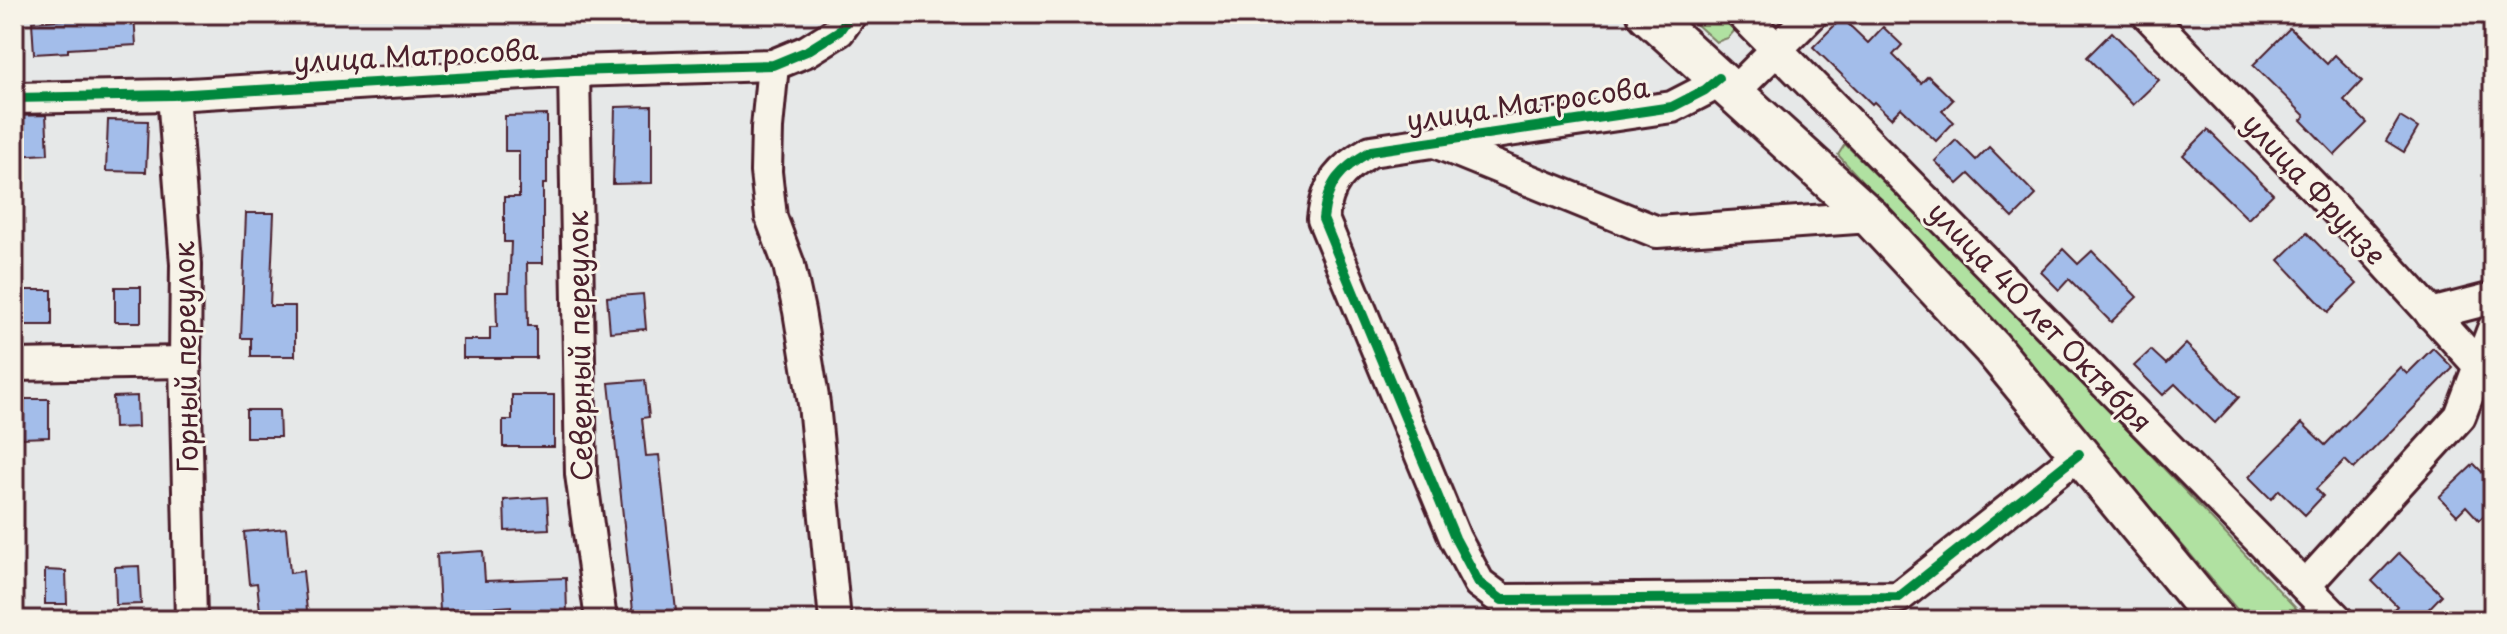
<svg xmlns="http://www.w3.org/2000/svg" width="2507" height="634" viewBox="0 0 2507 634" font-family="'Playpen Sans',sans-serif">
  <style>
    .green { fill: #b0e1a1; stroke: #7d8066; stroke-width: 2 }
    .building { fill: #a3bdea; stroke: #4a1f2b; stroke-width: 2 }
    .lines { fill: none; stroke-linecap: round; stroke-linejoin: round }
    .minor-casing { stroke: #4a1f2b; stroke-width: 36 }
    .major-casing { stroke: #4a1f2b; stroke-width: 44 }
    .minor { stroke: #f7f3e8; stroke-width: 30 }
    .major { stroke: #f7f3e8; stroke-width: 38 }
    .cycleway-casing { stroke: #f7f3e8; stroke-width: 15 }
    .cycleway { stroke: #00873e; stroke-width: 10 }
    .labels { text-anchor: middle; stroke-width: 6; stroke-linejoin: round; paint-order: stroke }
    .street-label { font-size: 28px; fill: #4a1f2b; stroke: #f7f3e8 }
  </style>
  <rect width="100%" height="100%" fill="#e6e8e8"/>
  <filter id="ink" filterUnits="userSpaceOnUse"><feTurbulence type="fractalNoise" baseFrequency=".0125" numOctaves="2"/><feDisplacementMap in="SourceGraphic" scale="16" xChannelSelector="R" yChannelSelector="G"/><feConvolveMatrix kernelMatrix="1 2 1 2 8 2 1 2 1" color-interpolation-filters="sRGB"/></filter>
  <g filter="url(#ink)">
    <g class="green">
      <path d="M1685 14H1723L1737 28 1728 38 1716 42Z"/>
      <path d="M1845 144 2028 325 2307 620H2246L1980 307 1838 155Z"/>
    </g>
    <g class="building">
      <path d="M76 14H134L136 45 68 49V52L34 54 32 22 76 19Z"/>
      <path d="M1842 18 1868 43 1883 27 1902 45 1893 55 1921 83 1928 76 1953 100 1942 111 1954 122 1936 141 1901 108 1891 118 1874 102 1872 104 1813 47Z"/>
      <path d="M2290 28 2327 64 2335 55 2362 81 2344 100 2367 123 2335 155 2301 120 2305 116 2253 65Z"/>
      <path d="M2112 32 2159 80 2133 105 2087 57Z"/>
      <path d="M652 106V183L613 184 615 107Z"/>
      <path d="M46 115 48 154 14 156V116Z"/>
      <path d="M547 115V184H543V263H527L528 326H536V358H463V340H490V327H497L496 292H509L511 242H504V197H519V151H505V116Z"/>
      <path d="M2400 117 2418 128 2404 152 2386 141Z"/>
      <path d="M108 120 148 121 146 172 106 171Z"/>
      <path d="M2208 130 2273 194 2248 219 2183 155Z"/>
      <path d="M1956 140 1976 160 1989 147 2036 195 2013 218 1969 174 1958 184 1935 161Z"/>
      <path d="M246 213H274L270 306H295V356H251V338H241Z"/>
      <path d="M2307 233 2357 284 2328 312 2279 260Z"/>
      <path d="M2063 249 2078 264 2092 251 2137 297 2111 322 2069 279 2059 290 2041 272Z"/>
      <rect x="115" y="287" width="26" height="35"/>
      <rect x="16" y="290" width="36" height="35"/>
      <path d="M643 294 646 329 610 332 607 297Z"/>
      <path d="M2186 344 2239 397 2215 423 2175 384 2163 395 2134 366 2151 350 2166 364Z"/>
      <path d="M2433 348 2453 368 2354 469 2345 460 2316 489 2323 496 2305 515 2279 490 2271 499 2249 477 2302 423 2325 445 2400 367 2407 374Z"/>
      <path d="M645 380 649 417 642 418 646 456 659 455 677 620H634L609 383Z"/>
      <path d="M512 395H554V447H503V420H512Z"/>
      <path d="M137 396 138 427 114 428 113 397Z"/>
      <path d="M21 399H49V437L21 438Z"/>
      <path d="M246 410H279L280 437H246Z"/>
      <path d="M2474 464 2493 483V507L2479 520 2466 506 2457 515 2439 497Z"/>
      <path d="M547 497 549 529 505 531 504 500Z"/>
      <path d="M286 528 290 573 303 571 308 620H261L257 583 249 584 244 532Z"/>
      <path d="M483 551 485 581 566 578 567 614 511 616V606L440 611 437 554Z"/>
      <path d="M2399 553 2442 595 2418 620H2383L2397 606 2372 581Z"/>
      <path d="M139 566 141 604 116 605 115 567Z"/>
      <path d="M45 570 66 571 67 604H45Z"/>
    </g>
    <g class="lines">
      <defs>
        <g id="minor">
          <path d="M1742 14 2338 620"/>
          <path d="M2147 14 2360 235 2479 366"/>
          <path d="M773 65 767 128 766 172 771 217 789 265 799 311 814 404 835 620"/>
          <path d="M574 71 581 474 601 620"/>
          <path d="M1719 78 1705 90 1672 107 1371 151C1340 169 1327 183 1323 219L1455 538 1479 583 1502 600 1899 597 2079 454"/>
          <path d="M1734 92 1812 14"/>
          <path d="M173 95 186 264 185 362 191 620"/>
          <path d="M14 98 173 95 574 71 773 65 807 51 839 31 851 14"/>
          <path d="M1435 142 1657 232 1870 217"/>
          <path d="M2431 314 2493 298"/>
          <path d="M14 365 185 362"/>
          <path d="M2305 586 2460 416 2493 329"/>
        </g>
        <path id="major" d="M1647 14 1870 217 1992 348 2216 620"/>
      </defs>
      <use href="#minor" class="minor-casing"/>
      <use href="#major" class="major-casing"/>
      <use href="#minor" class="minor"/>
      <use href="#major" class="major"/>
      <defs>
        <g id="cycleway">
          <path d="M1719 78 1705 90 1672 107 1371 151C1340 169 1327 183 1323 219L1455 538 1479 583 1502 600 1899 597 2079 454"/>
          <path d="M14 98 173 95 574 71 773 65 807 51 839 31 851 14"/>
        </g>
      </defs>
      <use href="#cycleway" class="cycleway-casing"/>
      <use href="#cycleway" class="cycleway"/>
    </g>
  </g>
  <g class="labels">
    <g class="street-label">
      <text transform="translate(416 56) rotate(-3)" y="10">улица Матросова</text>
      <text transform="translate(1528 104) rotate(-8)" y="10">улица Матросова</text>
      <text transform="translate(2314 189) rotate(47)" y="10">улица Фрунзе</text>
      <text transform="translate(2040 317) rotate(46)" y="10">улица 40 лет Октября</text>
      <text transform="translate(580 346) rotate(-91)" y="10">Северный переулок</text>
      <text transform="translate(186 357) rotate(-91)" y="10">Горный переулок</text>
    </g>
  </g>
  <rect width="2507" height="634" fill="none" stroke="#f7f3e8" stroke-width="48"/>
  <rect x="24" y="24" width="2459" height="586" fill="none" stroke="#4a1f2b" stroke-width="3" filter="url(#ink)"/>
</svg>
